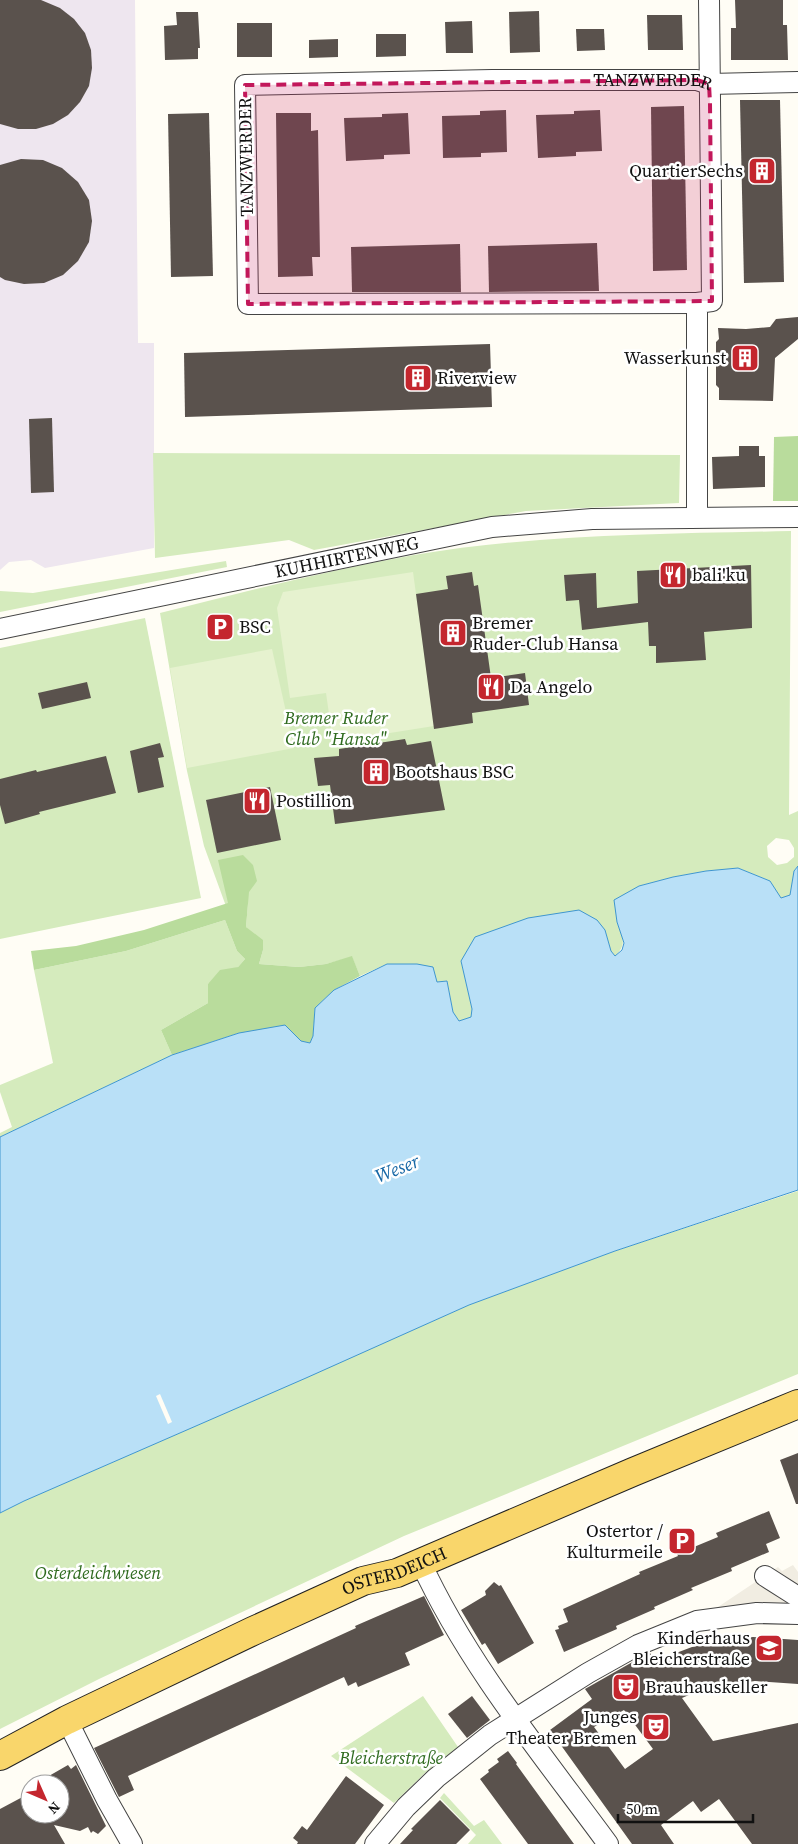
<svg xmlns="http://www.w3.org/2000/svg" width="798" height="1844" viewBox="0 0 798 1844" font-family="'Source Serif 4',serif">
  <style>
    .industrial { fill: #eee6ef }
    .green { fill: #d5ebbd; fill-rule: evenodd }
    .forest { fill: #b9dc9c }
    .pitch { fill: #e6f2cf }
    .plaza { fill: #f1ede2 }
    .water { fill: #b9e0f7; stroke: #3f96cf }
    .pier { fill: #fffdf5 }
    .building { fill: #5a524d; fill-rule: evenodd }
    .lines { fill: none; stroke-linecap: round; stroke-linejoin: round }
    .street-casing { stroke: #444; stroke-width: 22 }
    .primary-casing { stroke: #222; stroke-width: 30 }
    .street { stroke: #fff; stroke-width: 20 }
    .primary { stroke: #f9d66b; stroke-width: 28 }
    .marked { fill: #c2185b; fill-opacity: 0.2; stroke: #c2185b; stroke-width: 4; stroke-dasharray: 10 6; stroke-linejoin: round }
    .labels { text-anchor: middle; stroke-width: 5; stroke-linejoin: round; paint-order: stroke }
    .street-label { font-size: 18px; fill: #111; stroke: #fff }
    .poi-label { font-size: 18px; fill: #111; stroke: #fff; text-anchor: start }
    .park-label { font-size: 18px; font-style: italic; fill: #2f6b1f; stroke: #fff }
    .water-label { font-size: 19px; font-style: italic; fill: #1768a6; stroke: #fff }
  </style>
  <rect width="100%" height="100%" fill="#fffdf5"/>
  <path class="industrial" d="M0 0H135L138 343H154V548L45 568 31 560 9 562 0 570Z"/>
  <g class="green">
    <path d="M153 453 680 455 679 503 526 511 314 550 289 540 155 558Z"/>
    <path d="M791 531 789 815 798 811V866L794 871 790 896 781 899 770 881 738 868 706 871 673 877 639 886 617 922C622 937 628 944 615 956L611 951 605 930 461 961 472 1009 471 1018 459 1021 453 1012 447 981 437 982 387 964 360 976 352 957 326 964 299 967 259 964 263 950 246 927 248 903 227 909 204 846 187 771 160 613C244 592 329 570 414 555 538 534 666 534 791 531ZM776 838 789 840 794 848V857L787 863 777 865 768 857 767 846Z"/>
    <path d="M226 561 227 567 0 612V591L33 593Z"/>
    <path d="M145 618 201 898 0 939V648Z"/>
    <path d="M225 920 237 951 245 959 238 967 208 984V1003L161 1030 172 1055 0 1137V1133L12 1127 0 1092V1085L53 1063 34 970 126 951Z"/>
    <path d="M798 1191V1374L404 1536 99 1679 0 1729V1513L24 1501 305 1378 469 1305 615 1251Z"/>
    <path d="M423 1696 458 1747 426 1772 394 1803 331 1756Z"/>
    <path d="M444 1793 474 1826 484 1820 502 1844H468L476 1835 440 1798Z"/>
  </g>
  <g class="forest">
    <path d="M798 436V501H773L774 437Z"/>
    <path d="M243 855 253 865 257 881 249 892 246 927 263 940V950L259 964 299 967 326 964 352 956 360 976 334 990 315 1008 313 1036 310 1043 239 1033 172 1055 161 1030 208 1003V984L220 970 238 967 245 959 237 951 225 920 126 951 34 970 31 951 76 946 144 930 228 903 218 860Z"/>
  </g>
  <g class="pitch">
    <path d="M413 572 434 726 333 742 326 693 290 698 277 608 283 592Z"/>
    <path d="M272 649 294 748 187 768 170 668Z"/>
  </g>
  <path class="plaza" d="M793 1565 798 1572V1614L697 1621 778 1567 782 1571Z"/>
  <path class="water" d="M798 866V1190L615 1251 469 1305 306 1378 24 1501 0 1513V1137L172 1055 239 1033 285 1025 301 1041 310 1043 313 1036 315 1008 334 990 387 964H417L433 967 437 982 447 981 453 1012 459 1021 471 1017 472 1009 461 961 475 937 528 918 579 910 597 920 605 930 611 951 615 956 622 950 624 943 617 922 614 900 639 886 673 877 706 871 738 868 770 881 781 898 790 895 794 871Z"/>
  <path class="pier" d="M160 1394 172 1422 168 1424 156 1396Z"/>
  <g class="building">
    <path d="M0 0H41L60 8 74 19 85 33 91 50 92 68 89 86 80 102 68 115 53 124 36 129H18L0 124Z"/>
    <path d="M735 0H783V25H787L788 60H731V28H736Z"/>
    <path d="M539 11 540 52 510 53 509 12Z"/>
    <path d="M176 12H198L200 48H198V59L165 60 164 26 177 25Z"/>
    <path d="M647 15H682L683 50H648Z"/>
    <path d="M472 21 473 53H446L445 22Z"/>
    <rect x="237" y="23" width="35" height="34"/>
    <path d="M576 29H604L605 50 577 51Z"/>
    <path d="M376 34H406V56L376 57Z"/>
    <path d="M338 39V57L309 58V40Z"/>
    <path d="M740 100H780L784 282 744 283Z"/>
    <path d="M684 106 687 270 653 271 651 107Z"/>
    <path d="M506 110 507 152 481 153V157L443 158 442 116 480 115V111Z"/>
    <path d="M600 110 602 151 576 152V156L538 158 536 115 574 114V111Z"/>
    <path d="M209 113 213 276 171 277 168 114Z"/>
    <path d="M276 113H311V131L318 130 320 257H312L313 276 278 277Z"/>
    <path d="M408 113 410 154 384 155V159L346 161 344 118 382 117V114Z"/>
    <path d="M21 159 43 160 62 168 78 182 89 200 92 221 89 242 78 261 63 275 44 283 24 284 5 280 0 277V165Z"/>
    <path d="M597 243 599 291 489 292 488 246Z"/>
    <path d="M460 244 461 292H352L351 247Z"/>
    <path d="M798 317V339L775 358 773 401 719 400V388L716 385V342L719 339 718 328 746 329 770 327 776 319Z"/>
    <path d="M490 344 492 407 185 417 184 353Z"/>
    <path d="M52 418 54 492 31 493 29 419Z"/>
    <path d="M739 446H759V456H765V487L713 489 712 457 739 456Z"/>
    <path d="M751 565 752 628 704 632 706 660 656 663V646H649L648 622 582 630 579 600 566 601 564 575 596 573 597 608 638 603 637 571Z"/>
    <path d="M472 572 474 586 478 585 491 678 525 673 529 705 472 713 473 723 434 729 416 594 448 589 446 576Z"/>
    <path d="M87 682 91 698 42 709 38 693Z"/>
    <path d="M405 739 407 745 431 741 445 810 335 824 330 785 318 786 314 758 339 756V749Z"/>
    <path d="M160 743 164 757 158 758 164 787 138 793 130 751Z"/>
    <path d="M106 756 116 793 39 812 40 814 5 824 0 805V779L36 770 37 772Z"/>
    <path d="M270 787 281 840 217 853 206 800Z"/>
    <path d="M798 1453V1504H796L780 1460Z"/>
    <path d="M769 1511 780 1538 766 1544 769 1552 731 1568 732 1571 691 1588 693 1590 654 1607 655 1609 616 1626 617 1629 564 1652 555 1630 559 1629 558 1626 568 1622 563 1609 640 1574 639 1572 678 1556 677 1554 718 1537 716 1533Z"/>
    <path d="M494 1582 499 1586 501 1585 534 1643 498 1664 485 1643 482 1645 461 1610 486 1595 485 1591Z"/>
    <path d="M424 1596 444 1635 405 1653 410 1665 358 1687 356 1682 348 1686 344 1677 128 1776 134 1790 119 1797 94 1748 356 1628 355 1626Z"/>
    <path d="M753 1637 798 1640V1684L755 1681 705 1688 682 1698 713 1741 798 1723V1844H752L719 1799 701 1812 693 1801 661 1825 674 1844H632L550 1730 592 1699 585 1689 643 1656 650 1653 655 1661 692 1647 721 1640ZM624 1710 653 1749 625 1769 594 1727Z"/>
    <path d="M472 1696 490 1720 467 1738 448 1714Z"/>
    <path d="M508 1751 517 1763 516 1764 574 1844H528L480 1779 489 1772 488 1770 499 1762 497 1759Z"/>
    <path d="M68 1765 71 1769 76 1765 106 1826 98 1834 93 1831 91 1833 88 1827 80 1831 54 1825 65 1844H0V1809L30 1793V1814H60V1784H35Z"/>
    <path d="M346 1776 384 1805 355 1844H297L298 1842 293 1838 302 1826 307 1830Z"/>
    <path d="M440 1800 470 1830 456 1844H400L413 1830 411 1829Z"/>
  </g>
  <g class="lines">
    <defs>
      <g id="street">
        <path id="s1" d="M697 303 248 304 245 85 492 80H697L709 84 798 82"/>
        <path d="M697 517V303L712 301 709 0"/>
        <path id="s2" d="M0 629 492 527 592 519 798 517"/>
        <path d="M421 1563C468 1665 542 1754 608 1844"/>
        <path d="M765 1576 798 1597"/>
        <path d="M67 1720 107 1800 132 1844"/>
        <path d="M375 1844 406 1807 436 1778 490 1735 588 1673 638 1645 697 1621 757 1613 798 1614"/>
      </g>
      <g id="primary">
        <path id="s3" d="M0 1756 67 1720 253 1631 363 1581 397 1573 633 1472 798 1404"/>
      </g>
    </defs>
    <use href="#street" class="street-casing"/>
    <use href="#primary" class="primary-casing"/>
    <use href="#street" class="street"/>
    <use href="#primary" class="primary"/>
  </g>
  <path class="marked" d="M697 80 709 84 710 103 712 301 248 304 245 85Z"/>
  <defs>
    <symbol id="building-square" viewBox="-11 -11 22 22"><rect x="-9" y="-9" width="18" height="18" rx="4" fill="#c4262e" stroke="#fff"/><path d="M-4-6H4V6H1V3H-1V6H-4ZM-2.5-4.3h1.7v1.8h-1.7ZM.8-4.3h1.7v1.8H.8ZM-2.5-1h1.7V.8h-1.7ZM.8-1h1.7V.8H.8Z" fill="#fff"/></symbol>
    <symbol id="restaurant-square" viewBox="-11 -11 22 22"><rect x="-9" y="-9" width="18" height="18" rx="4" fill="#c4262e" stroke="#fff"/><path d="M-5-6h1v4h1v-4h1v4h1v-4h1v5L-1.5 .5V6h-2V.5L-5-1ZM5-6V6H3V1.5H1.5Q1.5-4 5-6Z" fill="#fff"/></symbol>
    <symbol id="parking-square" viewBox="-11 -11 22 22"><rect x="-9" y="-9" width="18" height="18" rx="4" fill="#c4262e" stroke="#fff"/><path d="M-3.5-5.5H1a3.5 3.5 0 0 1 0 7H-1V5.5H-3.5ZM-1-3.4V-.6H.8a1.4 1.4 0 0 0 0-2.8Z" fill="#fff"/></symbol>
    <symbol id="school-square" viewBox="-11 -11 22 22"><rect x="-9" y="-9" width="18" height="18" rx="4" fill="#c4262e" stroke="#fff"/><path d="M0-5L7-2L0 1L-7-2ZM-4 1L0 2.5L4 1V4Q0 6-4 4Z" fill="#fff"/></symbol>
    <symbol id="theatre-square" viewBox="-11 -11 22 22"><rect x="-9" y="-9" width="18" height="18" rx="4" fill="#c4262e" stroke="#fff"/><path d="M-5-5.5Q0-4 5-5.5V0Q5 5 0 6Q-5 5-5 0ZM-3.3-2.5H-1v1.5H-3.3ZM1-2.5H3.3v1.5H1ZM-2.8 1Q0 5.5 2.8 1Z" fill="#fff"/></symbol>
  </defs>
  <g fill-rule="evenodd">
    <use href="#building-square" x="746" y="155" width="32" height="32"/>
    <use href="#building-square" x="729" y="342" width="32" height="32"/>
    <use href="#building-square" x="402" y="362" width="32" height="32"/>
    <use href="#restaurant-square" x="657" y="559" width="32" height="32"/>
    <use href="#parking-square" x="204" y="611" width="32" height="32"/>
    <use href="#building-square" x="437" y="617" width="32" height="32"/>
    <use href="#restaurant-square" x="475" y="671" width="32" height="32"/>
    <use href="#building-square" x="360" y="756" width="32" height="32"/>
    <use href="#restaurant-square" x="241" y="785" width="32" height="32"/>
    <use href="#parking-square" x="666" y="1525" width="32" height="32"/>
    <use href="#school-square" x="753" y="1632" width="32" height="32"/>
    <use href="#theatre-square" x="610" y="1671" width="32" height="32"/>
    <use href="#theatre-square" x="640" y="1711" width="32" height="32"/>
  </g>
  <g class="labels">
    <g class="street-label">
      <text dy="6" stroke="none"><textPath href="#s1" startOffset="1076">TANZWERDER</textPath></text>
      <text transform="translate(246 157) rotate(-91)" y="6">TANZWERDER</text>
      <text dy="6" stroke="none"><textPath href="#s2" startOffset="354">KUHHIRTENWEG</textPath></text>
      <text dy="6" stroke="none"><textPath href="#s3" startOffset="436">OSTERDEICH</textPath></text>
    </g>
    <g class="poi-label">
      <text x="743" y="177" text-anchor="end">QuartierSechs</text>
      <text x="726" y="364" text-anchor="end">Wasserkunst</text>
      <text x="437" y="384">Riverview</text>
      <text x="692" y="581">bali'ku</text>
      <text x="472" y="629">Bremer<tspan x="472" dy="21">Ruder-Club Hansa</tspan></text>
      <text x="239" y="633">BSC</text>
      <text x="510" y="693">Da Angelo</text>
      <text x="395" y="778">Bootshaus BSC</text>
      <text x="276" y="807">Postillion</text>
      <text x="663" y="1537" text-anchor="end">Ostertor /<tspan x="663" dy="21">Kulturmeile</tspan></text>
      <text x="750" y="1644" text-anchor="end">Kinderhaus<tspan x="750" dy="21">Bleicherstraße</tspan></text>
      <text x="645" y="1693">Brauhauskeller</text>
      <text x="637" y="1723" text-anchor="end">Junges<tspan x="637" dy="21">Theater Bremen</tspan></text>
    </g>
    <g class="park-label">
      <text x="336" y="724">Bremer Ruder<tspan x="336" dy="21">Club "Hansa"</tspan></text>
      <text x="98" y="1579">Osterdeichwiesen</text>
      <text x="391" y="1764">Bleicherstraße</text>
    </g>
    <g class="water-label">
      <text transform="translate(397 1168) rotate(-22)" y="7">Weser</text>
    </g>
  </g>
  <g transform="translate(45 1799) rotate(135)"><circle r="24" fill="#ffffff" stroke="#a0a0a0"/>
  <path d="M0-4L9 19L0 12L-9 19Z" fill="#c4262e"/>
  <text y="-8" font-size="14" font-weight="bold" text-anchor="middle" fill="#111111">N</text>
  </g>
  <path d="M618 1814v8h135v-8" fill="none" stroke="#111111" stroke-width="2.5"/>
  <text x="626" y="1814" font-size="15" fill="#111111" stroke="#ffffff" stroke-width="4" paint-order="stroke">50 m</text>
</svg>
